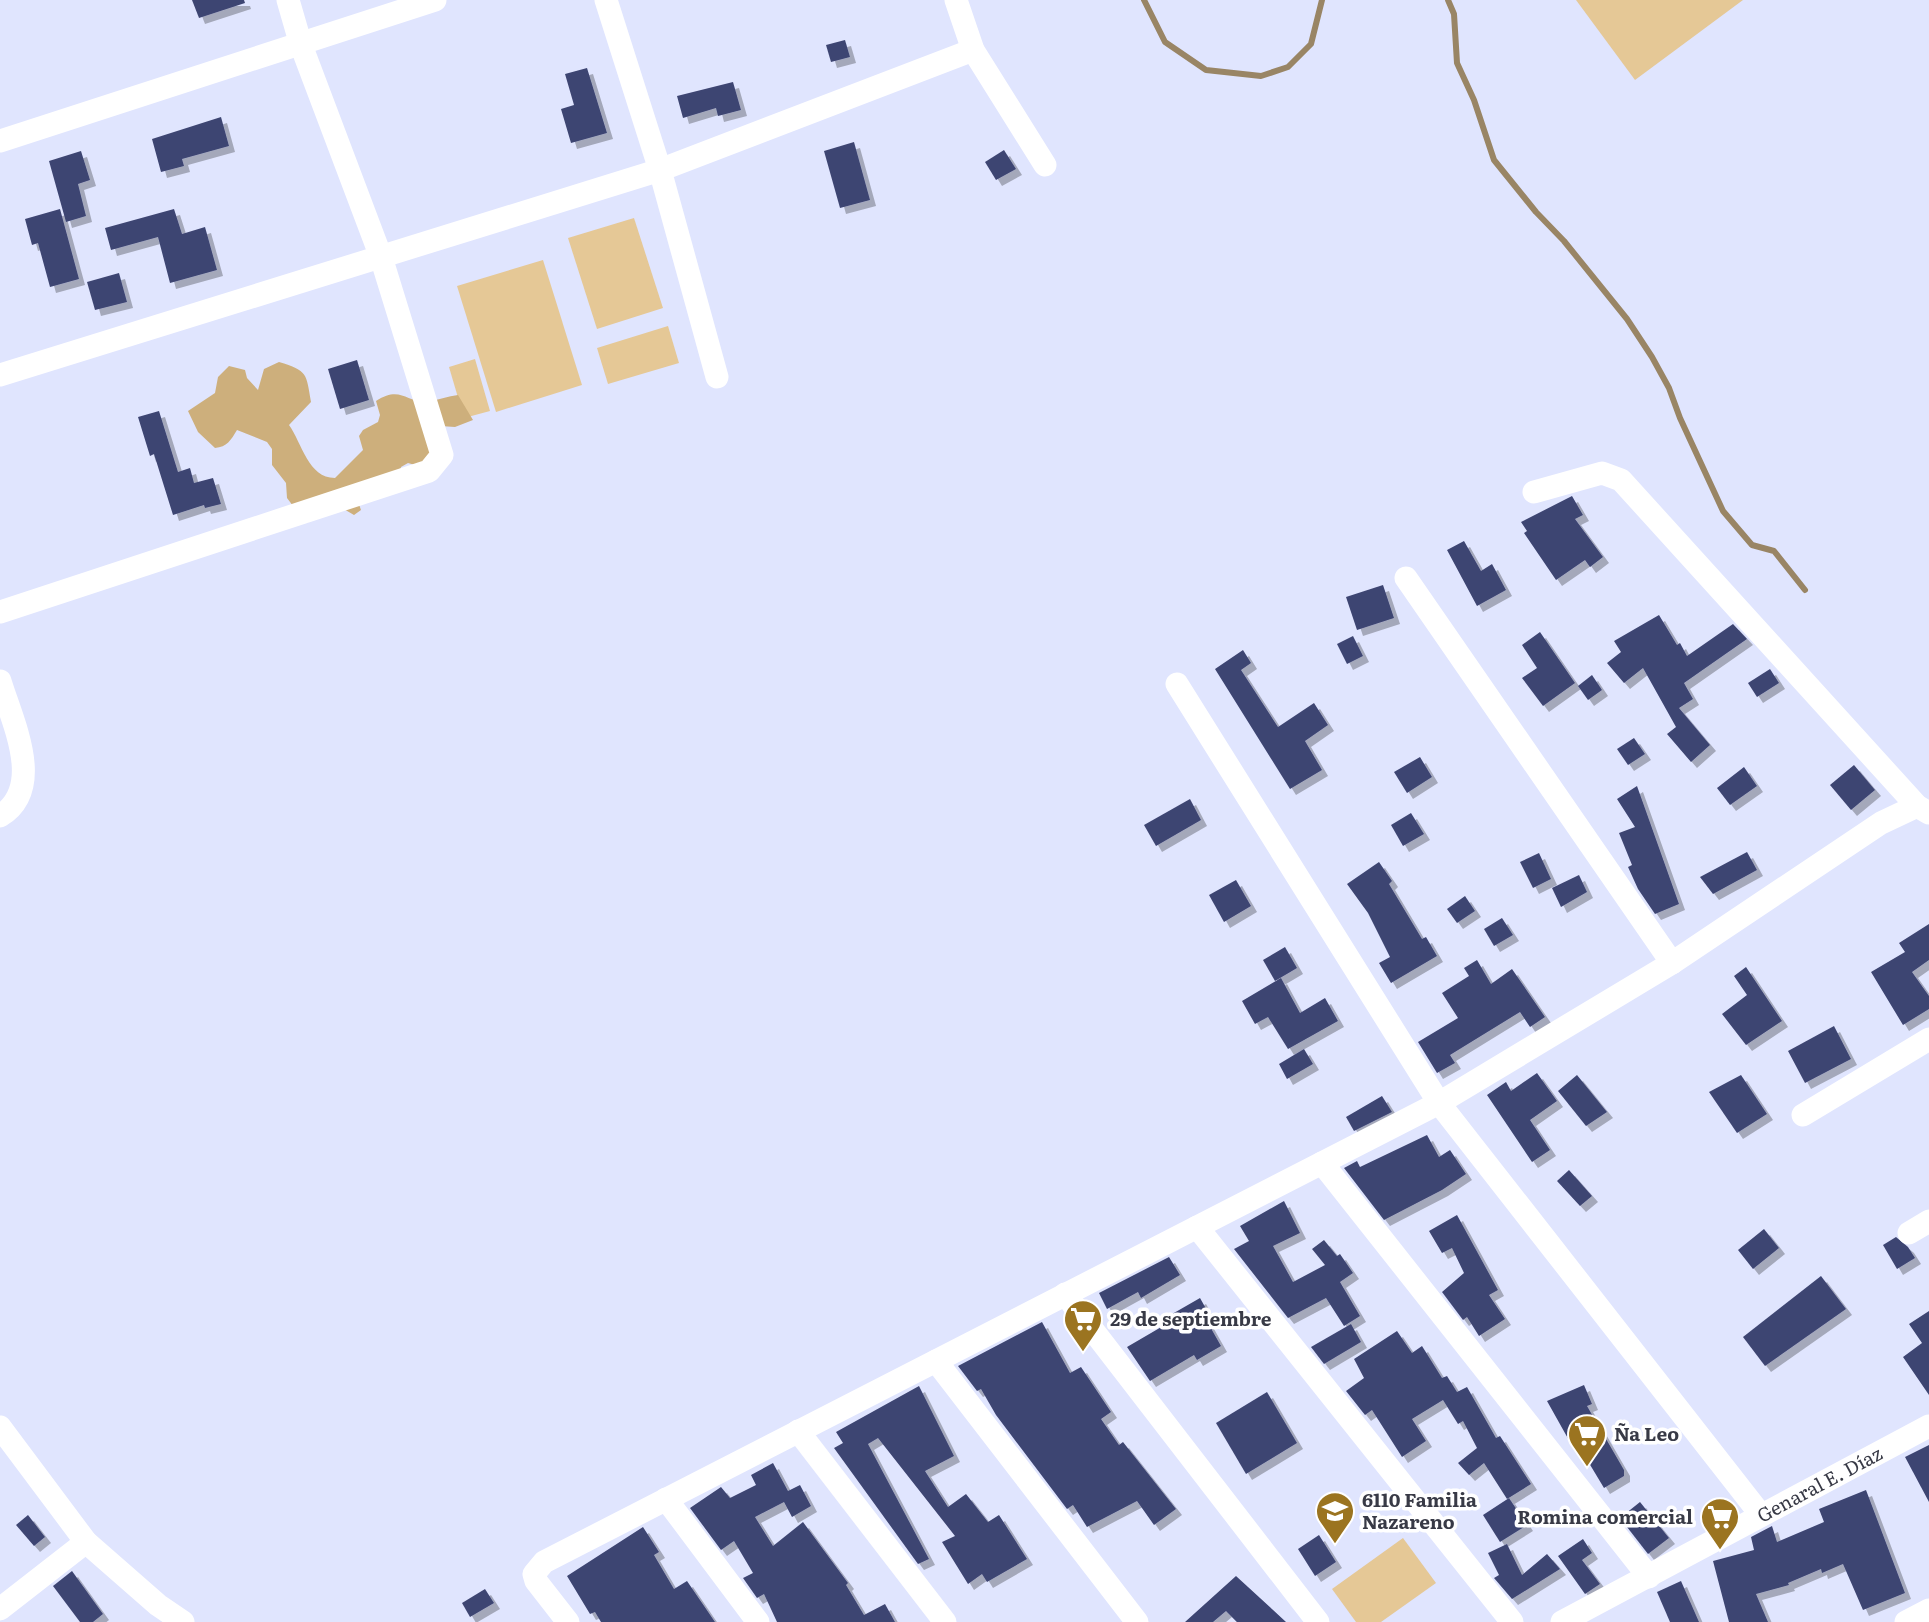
<svg xmlns="http://www.w3.org/2000/svg" width="1929" height="1622" viewBox="0 0 1929 1622" font-family="Literata,serif">
  <style>
    .green { fill: #e5c896 }
    .forest { fill: #cdaf7c }
    .lines { fill: none; stroke-linecap: round; stroke-linejoin: round }
    .stream { stroke: #998565; stroke-width: 6 }
    .building { fill: #3e4572; filter: url(#shadow) }
    .minor { stroke: #fff; stroke-width: 23 }
    .labels { text-anchor: middle; stroke-width: 7; stroke-linejoin: round; paint-order: stroke }
    .poi-label { font-size: 19px; font-weight: bold; fill: #383a46; stroke: #fff; text-anchor: start }
    .street-label { font-size: 19px; fill: #383a46; stroke: #fff }
  </style>
  <defs>
    <filter id="shadow"><feDropShadow dx="6" dy="6" stdDeviation="0" flood-color="#0004"/></filter>
  </defs>
  <rect width="100%" height="100%" fill="#e0e5fe"/>
  <g class="green">
    <path d="M1576 0H1743L1635 80Z"/>
    <path d="M634 218 663 308 597 329 568 238Z"/>
    <path d="M543 260 582 385 496 412 457 286Z"/>
    <path d="M668 326 679 363 608 384 597 348Z"/>
    <path d="M475 359 490 411 464 418 449 367Z"/>
    <path d="M1403 1538 1436 1583 1381 1622H1356L1332 1589Z"/>
  </g>
  <path class="forest" d="M279 362C308 371 306 373 311 402L289 425C302 443 308 478 335 478L363 450 359 436 363 430 378 422 380 415 376 401C402 384 407 405 430 401 439 400 448 396 458 395L473 420 455 427 440 426 438 449 422 467 408 463 401 467 399 476 356 496 361 510 354 515 342 508 306 523 287 498 286 483 272 465V449L267 442 237 430C231 440 227 447 215 448L198 432 188 411 215 393 218 377 229 366 245 370 247 378 258 390 264 369Z"/>
  <g class="lines">
    <g class="stream">
      <path d="M1144 0 1165 42 1206 70 1261 76 1288 67 1311 44 1322 0"/>
      <path d="M1448 0 1454 14 1457 63 1474 100 1494 160 1536 212 1564 241 1627 319 1652 357 1669 388 1680 418 1723 511 1752 545 1774 551 1805 590"/>
    </g>
  </g>
  <g class="building">
    <path d="M192 0H244L245 3 199 18Z"/>
    <path d="M845 40 850 57 831 62 826 45Z"/>
    <path d="M587 68 607 133 571 143 561 109 574 105 565 74Z"/>
    <path d="M733 82 741 110 718 116 716 108 683 118 677 96Z"/>
    <path d="M221 117 229 146 182 159 184 166 161 172 152 139Z"/>
    <path d="M854 142 870 200 840 208 824 151Z"/>
    <path d="M1004 150 1016 169 996 180 985 162Z"/>
    <path d="M81 151 90 180 78 184 86 216 66 222 49 161Z"/>
    <path d="M60 209 79 279 50 287 38 243 32 245 25 219Z"/>
    <path d="M174 209 182 234 205 227 217 270 170 283 158 237 111 250 105 228Z"/>
    <path d="M119 273 127 302 95 310 87 282Z"/>
    <path d="M357 360 369 400 340 409 328 369Z"/>
    <path d="M159 411 178 472 190 468 194 483 213 478 221 504 205 508 204 505 173 515 154 454 150 456 138 417Z"/>
    <path d="M1572 496 1583 515 1575 519 1603 557 1590 567 1585 560 1556 580 1524 533 1527 531 1521 522Z"/>
    <path d="M1464 541 1481 571 1492 564 1506 590 1477 606 1447 550Z"/>
    <path d="M1383 585 1394 618 1357 630 1346 597Z"/>
    <path d="M1659 615 1677 645 1680 643 1687 656 1733 624 1747 639 1684 683 1693 699 1679 708 1710 745 1691 762 1667 734 1676 727 1643 668 1624 683 1607 663 1621 652 1614 641Z"/>
    <path d="M1540 632 1575 683 1543 706 1522 678 1537 668 1522 645Z"/>
    <path d="M1353 636 1363 656 1347 664 1337 644Z"/>
    <path d="M1243 650 1251 663 1241 670 1278 727 1314 703 1328 725 1305 741 1322 770 1290 789 1215 669Z"/>
    <path d="M1770 669 1779 683 1757 697 1748 683Z"/>
    <path d="M1592 675 1602 690 1588 700 1578 686Z"/>
    <path d="M1634 738 1645 754 1628 765 1617 749Z"/>
    <path d="M1420 757 1432 777 1407 793 1394 772Z"/>
    <path d="M1854 765 1875 790 1851 810 1830 785Z"/>
    <path d="M1744 767 1757 786 1730 805 1717 788Z"/>
    <path d="M1637 786 1679 904 1655 914 1638 889 1628 867 1632 865 1619 833 1635 827 1617 799Z"/>
    <path d="M1190 799 1201 820 1156 846 1144 825Z"/>
    <path d="M1411 813 1424 834 1403 846 1391 825Z"/>
    <path d="M1747 852 1757 870 1713 894 1700 877Z"/>
    <path d="M1539 853 1551 879 1533 888 1520 862Z"/>
    <path d="M1379 862 1392 881 1389 884 1422 939 1426 937 1437 956 1391 983 1379 963 1390 957 1368 913 1347 884Z"/>
    <path d="M1579 875 1587 892 1561 907 1552 888Z"/>
    <path d="M1236 880 1251 906 1224 922 1209 895Z"/>
    <path d="M1465 896 1475 911 1457 923 1447 909Z"/>
    <path d="M1502 918 1513 935 1494 946 1484 929Z"/>
    <path d="M1929 924V960L1912 972 1929 996V1009L1903 1025 1871 972 1905 952 1899 943Z"/>
    <path d="M1285 947 1297 968 1275 981 1263 960Z"/>
    <path d="M1477 960 1491 984 1512 969 1545 1017 1530 1027 1520 1012 1450 1055 1455 1063 1437 1073 1418 1042 1458 1018 1442 993 1469 976 1464 968Z"/>
    <path d="M1746 967 1782 1021 1746 1045 1722 1014 1747 995 1734 976Z"/>
    <path d="M1281 978 1300 1013 1325 998 1338 1021 1288 1049 1268 1017 1255 1024 1242 1001Z"/>
    <path d="M1834 1026 1851 1059 1805 1083 1788 1051Z"/>
    <path d="M1304 1049 1313 1064 1287 1079 1279 1064Z"/>
    <path d="M1537 1073 1557 1101 1530 1120 1550 1150 1532 1162 1487 1095 1506 1082 1511 1091Z"/>
    <path d="M1577 1075 1607 1112 1586 1126 1558 1091Z"/>
    <path d="M1741 1075 1767 1114 1737 1133 1709 1092Z"/>
    <path d="M1382 1096 1392 1112 1354 1131 1346 1117Z"/>
    <path d="M1427 1135 1439 1157 1450 1150 1466 1174 1442 1190 1384 1220 1344 1168 1357 1161 1360 1167Z"/>
    <path d="M1569 1170 1592 1196 1580 1206 1557 1181Z"/>
    <path d="M1284 1201 1300 1233 1273 1246 1293 1282 1325 1265 1312 1249 1324 1240 1337 1256 1340 1254 1353 1273 1340 1282 1360 1316 1344 1326 1326 1298 1288 1318 1234 1249 1249 1241 1240 1226Z"/>
    <path d="M1457 1215 1498 1290 1489 1295 1505 1319 1479 1336 1467 1317 1463 1320 1442 1292 1464 1273 1452 1248 1442 1253 1429 1231Z"/>
    <path d="M1764 1229 1779 1248 1753 1269 1738 1250Z"/>
    <path d="M1896 1237 1908 1247 1915 1258 1897 1269 1883 1245Z"/>
    <path d="M1169 1257 1180 1275 1141 1298 1138 1292 1107 1309 1099 1293Z"/>
    <path d="M1821 1276 1846 1309 1765 1366 1743 1337Z"/>
    <path d="M1200 1298 1213 1321 1208 1323 1221 1346 1197 1360 1194 1355 1150 1381 1127 1347 1163 1326 1160 1321Z"/>
    <path d="M1929 1311V1395L1903 1357 1922 1343 1909 1324Z"/>
    <path d="M1042 1322 1070 1373 1081 1367 1111 1412 1101 1419 1119 1445 1123 1442 1176 1509 1154 1525 1137 1501 1087 1527 1073 1505 1067 1509 996 1415 981 1389 977 1391 958 1366Z"/>
    <path d="M1351 1324 1361 1342 1324 1364 1311 1347Z"/>
    <path d="M1397 1331 1412 1353 1422 1346 1442 1378 1447 1376 1457 1392 1467 1387 1496 1438 1500 1436 1531 1484 1507 1499 1484 1463 1469 1475 1458 1463 1477 1448 1463 1421 1458 1424 1443 1400 1412 1419 1426 1441 1402 1457 1372 1410 1365 1415 1346 1391 1364 1378 1354 1359Z"/>
    <path d="M1584 1385 1592 1404 1587 1406 1624 1470V1476L1604 1488 1580 1448 1575 1451 1547 1401Z"/>
    <path d="M919 1386 954 1456 925 1471 948 1507 966 1494 988 1522 999 1515 1027 1559 987 1582 982 1574 968 1584 942 1542 955 1536 878 1438 868 1444 929 1559 918 1564 834 1448 843 1443 836 1432Z"/>
    <path d="M1267 1392 1297 1443 1246 1474 1216 1423Z"/>
    <path d="M1929 1445V1502L1905 1457Z"/>
    <path d="M773 1463 788 1491 800 1485 811 1506 792 1517 784 1502 755 1517 773 1546 803 1522 848 1583 846 1585 864 1615 885 1604 895 1622H777L764 1594 757 1598 743 1578 753 1573 734 1541 721 1550 690 1508 721 1487 730 1498 756 1485 751 1475Z"/>
    <path d="M1866 1490 1905 1593 1863 1610 1843 1564 1822 1573 1821 1569 1788 1583 1789 1585 1756 1594 1768 1622H1729L1713 1561 1754 1550 1751 1537 1772 1526 1777 1542 1824 1522 1819 1509Z"/>
    <path d="M1509 1498 1527 1525 1500 1542 1483 1515Z"/>
    <path d="M1640 1502 1669 1538 1648 1554 1620 1518Z"/>
    <path d="M28 1515 45 1537 34 1546 16 1525Z"/>
    <path d="M643 1527 659 1552 654 1555 674 1589 687 1581 715 1622H601L595 1612 590 1614 567 1576Z"/>
    <path d="M1319 1535 1336 1562 1315 1576 1298 1549Z"/>
    <path d="M1583 1539 1592 1553 1582 1560 1600 1584 1585 1594 1558 1556Z"/>
    <path d="M1507 1544 1522 1575 1547 1554 1560 1569 1512 1599 1494 1578 1499 1575 1488 1553Z"/>
    <path d="M72 1571 103 1614 93 1622H80L53 1586Z"/>
    <path d="M1236 1576 1286 1622H1237L1226 1611 1213 1622H1185Z"/>
    <path d="M1681 1581 1699 1622H1670L1657 1592Z"/>
    <path d="M485 1589 494 1603 470 1617 462 1603Z"/>
  </g>
  <g class="lines">
    <g class="minor">
      <path d="M606 0 660 170 717 377"/>
      <path d="M956 0 973 50 1045 165"/>
      <path d="M0 141 435 0"/>
      <path d="M0 375 660 170 973 50"/>
      <path d="M1534 492 1602 473 1621 480 1917 806 1929 813"/>
      <path d="M1406 578 1672 963"/>
      <path d="M0 612 429 471 442 455 381 257 301 45 288 0"/>
      <path d="M0 681C12 721 46 788 0 816"/>
      <path d="M1177 684 1439 1103 1761 1515"/>
      <path d="M1803 1115 1929 1039"/>
      <path d="M1322 1163 1649 1577"/>
      <path d="M1197 1227 1512 1622"/>
      <path d="M1909 1233 1929 1221"/>
      <path d="M1065 1294 1318 1622"/>
      <path d="M936 1361 1137 1622"/>
      <path d="M0 1427 86 1542 158 1605 183 1622"/>
      <path d="M798 1431 945 1622"/>
      <path d="M666 1499 758 1622"/>
      <path d="M0 1609 86 1542"/>
      <path d="M568 1622 536 1581 534 1574 544 1562 1439 1103 1672 963 1881 823 1917 806"/>
      <path id="s1" d="M1562 1622 1929 1426"/>
      <path d="M1906 1622 1929 1610"/>
    </g>
  </g>
  <defs>
    <symbol id="supermarket-pin" viewBox="-11 -11 22 30"><path d="M0 17L-7.5 6A9.5 9.5 0 1 1 7.5 6Z" fill="#9b7420" stroke="#fff"/><path d="M-6-5.5h2.5l.6 2H6L4.5 2H-2.5L-4.4-4H-6ZM-1.5 3.2a1.3 1.3 0 1 0 .1 0ZM3 3.2a1.3 1.3 0 1 0 .1 0Z" fill="#fff"/></symbol>
    <symbol id="school-pin" viewBox="-11 -11 22 30"><path d="M0 17L-7.5 6A9.5 9.5 0 1 1 7.5 6Z" fill="#9b7420" stroke="#fff"/><path d="M0-5L7-2L0 1L-7-2ZM-4 1L0 2.5L4 1V4Q0 6-4 4Z" fill="#fff"/></symbol>
  </defs>
  <g fill-rule="evenodd">
    <use href="#supermarket-pin" x="1061" y="1297" width="44" height="60"/>
    <use href="#supermarket-pin" x="1565" y="1412" width="44" height="60"/>
    <use href="#school-pin" x="1313" y="1489" width="44" height="60"/>
    <use href="#supermarket-pin" x="1698" y="1495" width="44" height="60"/>
  </g>
  <g class="labels">
    <g class="poi-label">
      <text x="1110" y="1326">29 de septiembre</text>
      <text x="1614" y="1441">Ña Leo</text>
      <text x="1362" y="1507">6110 Familia<tspan x="1362" dy="22">Nazareno</tspan></text>
      <text x="1693" y="1524" text-anchor="end">Romina comercial</text>
    </g>
    <g class="street-label">
      <text dy="7" stroke="none"><textPath href="#s1" startOffset="292">Genaral E. Díaz</textPath></text>
    </g>
  </g>
</svg>
